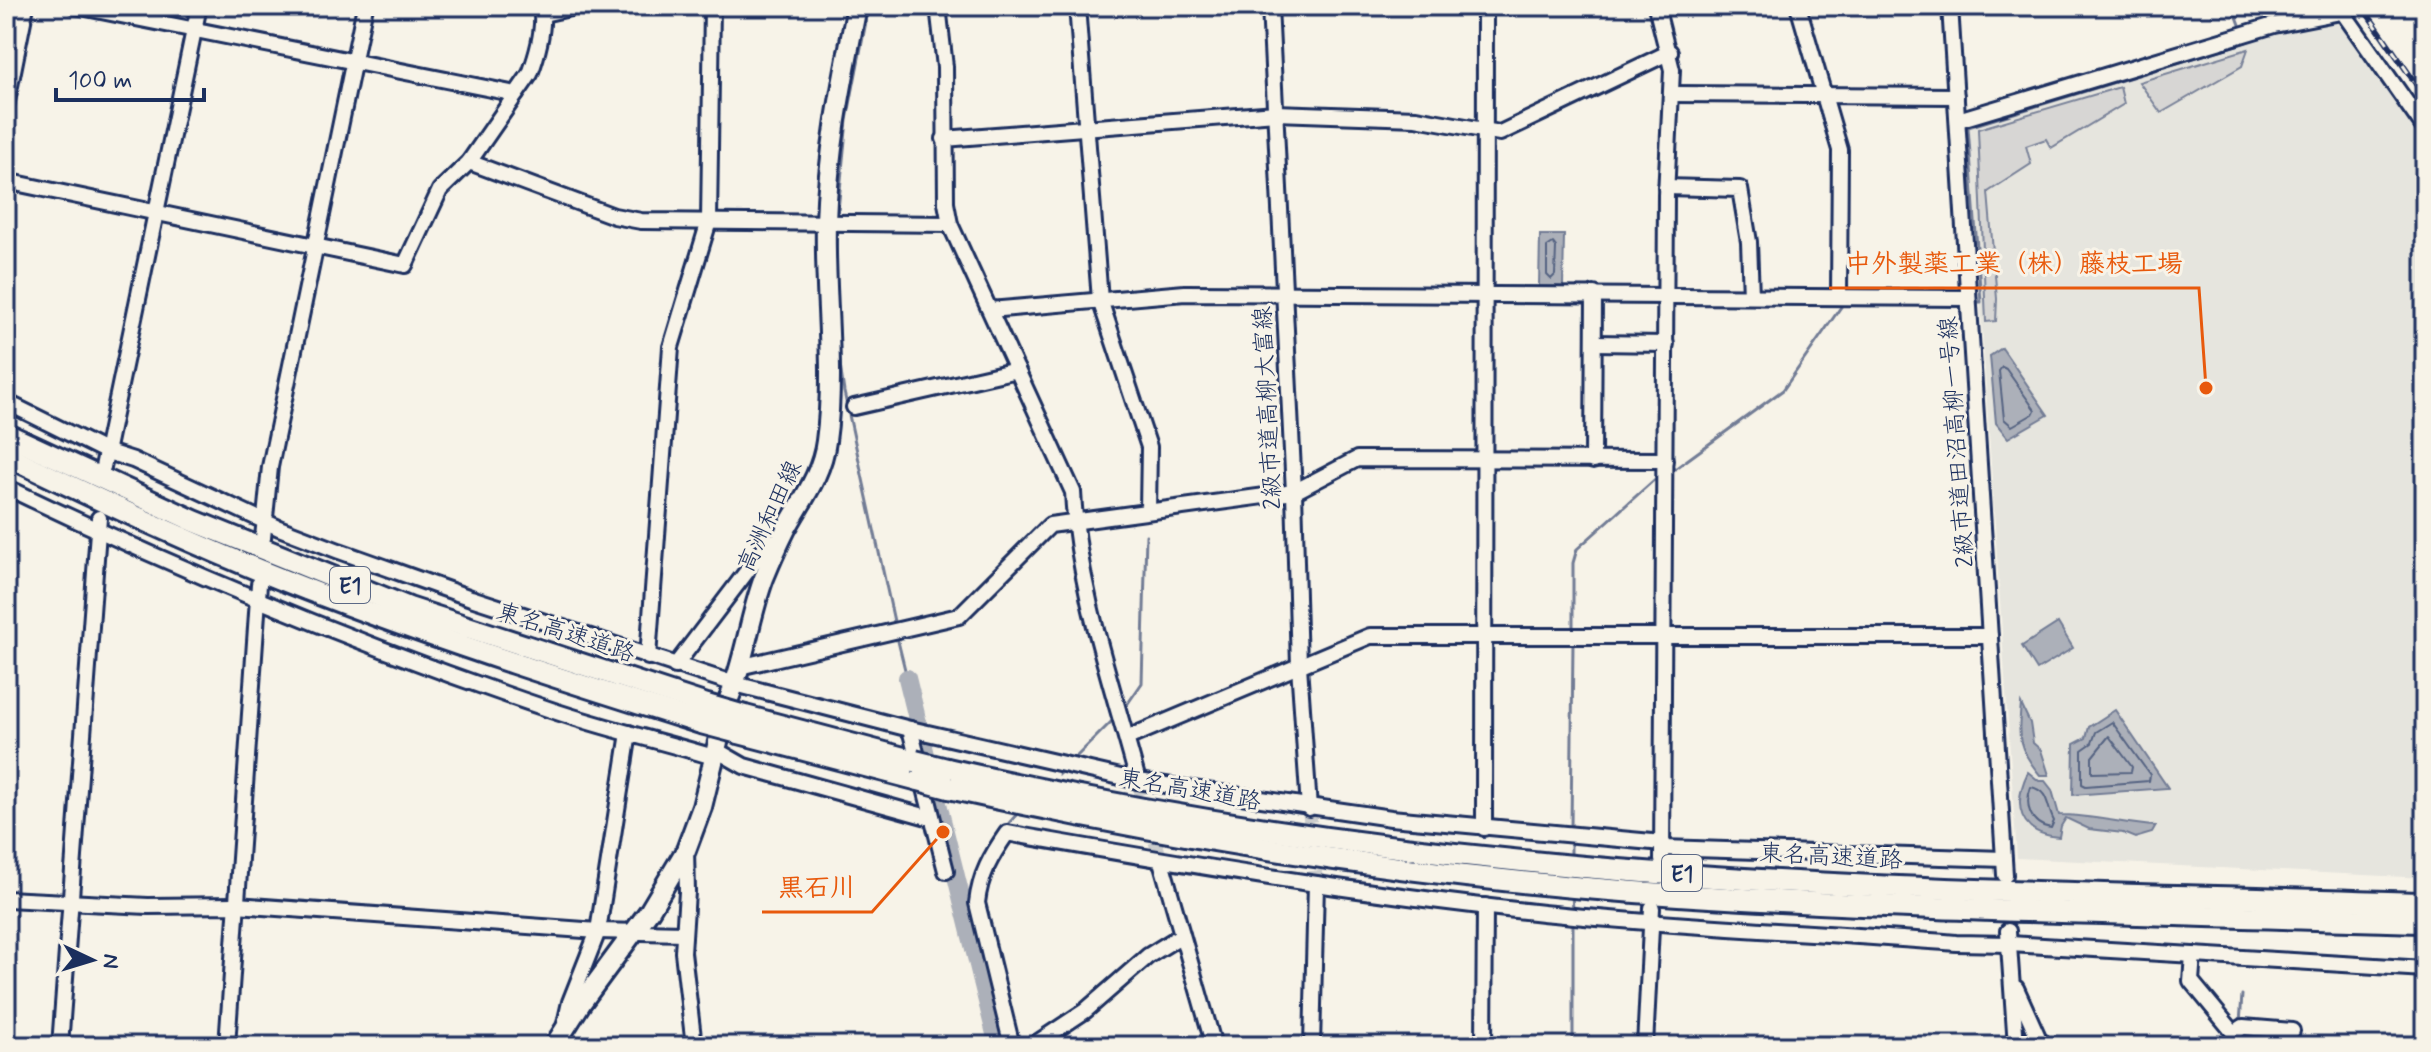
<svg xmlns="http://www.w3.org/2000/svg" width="2431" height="1052" viewBox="0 0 2431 1052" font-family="Mynerve,'Klee One',sans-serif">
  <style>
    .built { fill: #e6e5de }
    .green { fill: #d7d6d4; stroke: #798299; stroke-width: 2 }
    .water { fill: #acb0b9; stroke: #727c95; stroke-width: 2 }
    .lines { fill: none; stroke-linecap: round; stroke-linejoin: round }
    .shore { stroke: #556382; stroke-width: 2 }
    .stream { stroke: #727c95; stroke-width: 3 }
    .river { stroke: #acb0b9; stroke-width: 18 }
    .minor-tunnel { stroke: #cbcccc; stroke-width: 14; stroke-dasharray: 14 7; stroke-linecap: butt }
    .minor-casing { stroke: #1b2f5e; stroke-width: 20 }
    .major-casing { stroke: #1b2f5e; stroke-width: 24 }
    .highway-casing { stroke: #1b2f5e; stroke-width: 26 }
    .minor { stroke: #f7f3e8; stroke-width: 14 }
    .major { stroke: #f7f3e8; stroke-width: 18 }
    .highway { stroke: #f7f3e8; stroke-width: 20 }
    .rail-casing { stroke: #1b2f5e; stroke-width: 6 }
    .rail { stroke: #f7f3e8; stroke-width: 3; stroke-dasharray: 9; stroke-linecap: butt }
    .highway-bridge-casing { stroke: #1b2f5e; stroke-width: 26; stroke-linecap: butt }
    .highway-bridge { stroke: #f7f3e8; stroke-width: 20 }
    .labels { text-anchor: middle; stroke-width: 6; stroke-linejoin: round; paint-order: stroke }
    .shield { fill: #f7f3e8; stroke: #5d6a87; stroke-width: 2 }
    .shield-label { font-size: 22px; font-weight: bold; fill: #1b2f5e }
    .street-label { font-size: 24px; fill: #1b2f5e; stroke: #f7f3e8 }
    .leader { fill: none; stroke: #e8590c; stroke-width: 3 }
    .callout-dot { fill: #e8590c; stroke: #f7f3e8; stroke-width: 3 }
    .callout-label { font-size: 26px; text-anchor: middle; font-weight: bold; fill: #e8590c; stroke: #f7f3e8; stroke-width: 6; stroke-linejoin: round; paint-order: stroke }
  </style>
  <rect width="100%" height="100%" fill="#f7f3e8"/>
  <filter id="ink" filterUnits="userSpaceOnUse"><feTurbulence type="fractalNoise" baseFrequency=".0125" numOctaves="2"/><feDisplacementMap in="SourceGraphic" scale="16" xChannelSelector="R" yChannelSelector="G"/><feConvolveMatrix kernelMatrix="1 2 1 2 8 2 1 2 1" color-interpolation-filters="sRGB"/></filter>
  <g filter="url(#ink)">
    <path class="built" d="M2342 11 2425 137V878L2017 858 1968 117Z"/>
    <g class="green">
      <path d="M2248 49 2242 66 2161 113 2139 82Z"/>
      <path d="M2120 87 2124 104 2051 148 2046 139 2026 146 2031 164 1988 192 1997 299 1996 321 1986 322 1978 129Z"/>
    </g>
    <g class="water">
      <path d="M1540 235H1564L1563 287 1539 286Z"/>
      <path d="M2002 348 2048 415 2008 438 1996 423 1990 356Z"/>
      <path d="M2058 623 2073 648 2037 670 2022 646Z"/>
      <path d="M2021 704 2030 723 2033 743 2041 750 2049 775H2040C2017 747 2018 738 2021 704Z"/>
      <path d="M2115 710 2168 788 2073 795 2074 744 2086 738 2089 727Z"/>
      <path d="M2028 772 2039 781H2045L2052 790 2059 815C2093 815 2123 824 2156 826L2152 833 2135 838 2123 833 2089 829 2066 818 2061 826 2059 837C2019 834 2012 805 2028 772Z"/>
    </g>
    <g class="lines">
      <g class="shore">
        <path d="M1553 243 1556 247 1555 275 1551 279 1547 275V247Z"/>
        <path d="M2002 367 2006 369 2035 410 2033 414 2012 426 2004 419 1999 371Z"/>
        <path d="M2112 722 2150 775 2149 781 2086 786 2082 784V750L2092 743 2096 732Z"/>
        <path d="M2109 736 2132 767 2131 772 2092 773V757Z"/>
        <path d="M2031 787C2050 791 2046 807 2054 821L2051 828C2030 825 2024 805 2031 787Z"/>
      </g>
      <g class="stream">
        <path d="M2233 6 2242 30"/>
        <path d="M837 220 847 120 869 6"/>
        <path d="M835 276 837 227"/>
        <path d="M836 283 840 365 844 392 895 626"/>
        <path d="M1972 302H1981L1968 127 2246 42 2244 37"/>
        <path d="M1668 474 1783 390 1843 304"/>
        <path d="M1573 630V563L1577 549 1654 480 1661 477"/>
        <path d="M897 637 907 678"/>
        <path d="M1124 709 1142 683 1146 535"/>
        <path d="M1073 760 1116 717"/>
        <path d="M1059 774 1065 768"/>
        <path d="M1571 830 1573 642"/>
        <path d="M1571 838V858"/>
        <path d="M1572 894 1573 910"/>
        <path d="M965 906 989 846 1017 814"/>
        <path d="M2240 1023 2242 995"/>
        <path d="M1573 1046V922"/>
      </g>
      <path class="river" d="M907 678 998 1046"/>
      <g class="minor-tunnel">
        <path d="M1138 781 1161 861"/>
        <path d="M1309 808 1316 884"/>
      </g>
      <defs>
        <g id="minor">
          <path d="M76 6 516 94"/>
          <path d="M938 6 945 67 946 203 950 224 1073 492C1078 591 1113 686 1138 781"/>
          <path d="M1077 6 1100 300 1149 447 1148 511"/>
          <path d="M1270 6 1294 492 1299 666 1309 808"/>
          <path d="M1656 6 1672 70 1666 195 1662 860"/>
          <path d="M1798 6 1840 150 1839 297"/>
          <path d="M1950 6 2005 875"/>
          <path d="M2342 11 2425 129"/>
          <path d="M543 14 579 6"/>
          <path d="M1673 94 1956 96"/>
          <path d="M6 106 26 6"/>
          <path d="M1958 120 2274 25 2346 11 2354 6"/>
          <path d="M944 139 1276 113 1416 118 1500 133 1670 52"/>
          <path d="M469 162 614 216 641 221 950 224"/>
          <path d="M6 181 405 265 440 190 469 162 530 74C537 55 545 26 541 6"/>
          <path d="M1666 187 1740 189 1749 242 1751 296"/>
          <path d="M990 310 1185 293 1968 298"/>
          <path d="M1594 343 1666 344"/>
          <path d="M6 402 105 451 133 460 279 528 339 551 471 598 735 684 910 729 1138 781 1391 818 1663 843"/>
          <path d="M854 407 1017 370"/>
          <path d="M1593 461 1594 294"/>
          <path d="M103 467 199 6"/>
          <path d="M6 487C183 572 365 647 551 710 604 728 660 741 714 757"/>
          <path d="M263 538 270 467 365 6"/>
          <path d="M648 657 671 347 709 221 712 6"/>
          <path d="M675 666 770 541 780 542"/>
          <path d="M739 667 959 616 1050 525 1294 492 1357 459 1665 460"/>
          <path d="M910 729 946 871"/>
          <path d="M1127 738 1370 636H1990"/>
          <path d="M716 750 744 766 931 818"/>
          <path d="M1484 828 1485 6"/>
          <path d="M1663 848 2004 859"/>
          <path d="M686 850 687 892 683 952 694 1046"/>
          <path d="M1161 861 1214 1046"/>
          <path d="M6 899 148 906 236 905 598 931 684 933"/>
          <path d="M2008 931 2016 1046"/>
          <path d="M2193 955 2191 981 2234 1033"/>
          <path d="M2016 988 2042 1046"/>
          <path d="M565 1024 570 1002 598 931 629 733"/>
          <path d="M60 1046 99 518"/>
          <path d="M227 1046 259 584"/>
          <path d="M1012 1046 977 903C980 875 991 856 1007 833 1182 864 1357 893 1534 912 1674 927 1815 932 1956 943L2010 944 2425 969"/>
          <path d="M1032 1046 1085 1011 1148 956 1182 935"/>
          <path d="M1312 1046 1316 884"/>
          <path d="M1484 1046 1485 906"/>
          <path d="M1645 1046 1652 908"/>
          <path d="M2236 1046 2234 1033 2243 1027 2292 1031"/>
        </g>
        <path id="major" d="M554 1046 582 1002 650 910 686 850 702 807 728 701C745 661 749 618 764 578 771 561 778 545 786 529 802 500 822 474 826 441 836 369 824 295 826 222 828 149 843 78 857 6"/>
        <g id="highway">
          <path d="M6 434 194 521 409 608 707 705"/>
          <path d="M6 455C111 506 218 556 327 597 450 644 576 684 701 723"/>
          <path d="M745 716 915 761"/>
          <path d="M739 733 919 780"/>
          <path d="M947 769C1136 812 1329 842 1522 861 1822 892 2124 893 2425 903"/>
          <path d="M949 788C1174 838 1404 875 1635 892 1897 911 2162 914 2425 922"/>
        </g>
      </defs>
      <use href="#minor" class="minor-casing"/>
      <use href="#major" class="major-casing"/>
      <use href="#highway" class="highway-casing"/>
      <use href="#minor" class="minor"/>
      <use href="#major" class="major"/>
      <use href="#highway" class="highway"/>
      <defs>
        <path id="rail" d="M2362 6 2425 97"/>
      </defs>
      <use href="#rail" class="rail-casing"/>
      <use href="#rail" class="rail"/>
      <defs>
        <g id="highway-bridge">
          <path d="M707 705 745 716"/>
          <path d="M701 723 739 733"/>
          <path d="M915 761 947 769"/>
          <path d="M919 780 949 788"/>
        </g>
      </defs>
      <use href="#highway-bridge" class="highway-bridge-casing"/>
      <use href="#highway-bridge" class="highway-bridge"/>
    </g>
  </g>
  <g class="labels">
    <g class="shield">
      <rect x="330" y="567" width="40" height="36" rx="6"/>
      <rect x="1662" y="855" width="40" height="36" rx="6"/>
    </g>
    <g class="shield-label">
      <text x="350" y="593">E1</text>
      <text x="1682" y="881">E1</text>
    </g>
    <g class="street-label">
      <text transform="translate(1267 408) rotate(-93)" y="8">2級市道高柳大富線</text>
      <text transform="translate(1956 442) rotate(-94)" y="8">2級市道田沼高柳一号線</text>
      <text transform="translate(769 516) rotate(-65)" y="8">高洲和田線</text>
      <text transform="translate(566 632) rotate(18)" y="8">東名高速道路</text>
      <text transform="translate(1190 789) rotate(10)" y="8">東名高速道路</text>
      <text transform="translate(1831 856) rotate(3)" y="8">東名高速道路</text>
    </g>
  </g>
  <path class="leader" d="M2206 388L2199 288H1829M943 832L872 912H762"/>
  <g class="callout-dot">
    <circle cx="2206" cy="388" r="8"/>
    <circle cx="943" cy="832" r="8"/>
  </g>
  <g class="callout-label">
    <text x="2014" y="272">中外製薬工業（株）藤枝工場</text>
    <text x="817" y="896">黒石川</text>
  </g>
  <rect width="2431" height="1052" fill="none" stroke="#f7f3e8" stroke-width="32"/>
  <rect x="16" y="16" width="2399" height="1020" fill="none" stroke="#1b2f5e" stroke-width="3" filter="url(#ink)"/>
  <g transform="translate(92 960) rotate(94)" stroke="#f7f3e8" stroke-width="6" paint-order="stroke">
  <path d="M0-6L14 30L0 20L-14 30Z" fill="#1b2f5e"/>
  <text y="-12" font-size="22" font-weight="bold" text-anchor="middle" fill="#1b2f5e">N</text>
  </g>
  <path d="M56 88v12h148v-12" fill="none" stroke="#1b2f5e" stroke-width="4"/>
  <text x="68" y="88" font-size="24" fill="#1b2f5e" stroke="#f7f3e8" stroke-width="6" paint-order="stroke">100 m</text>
</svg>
